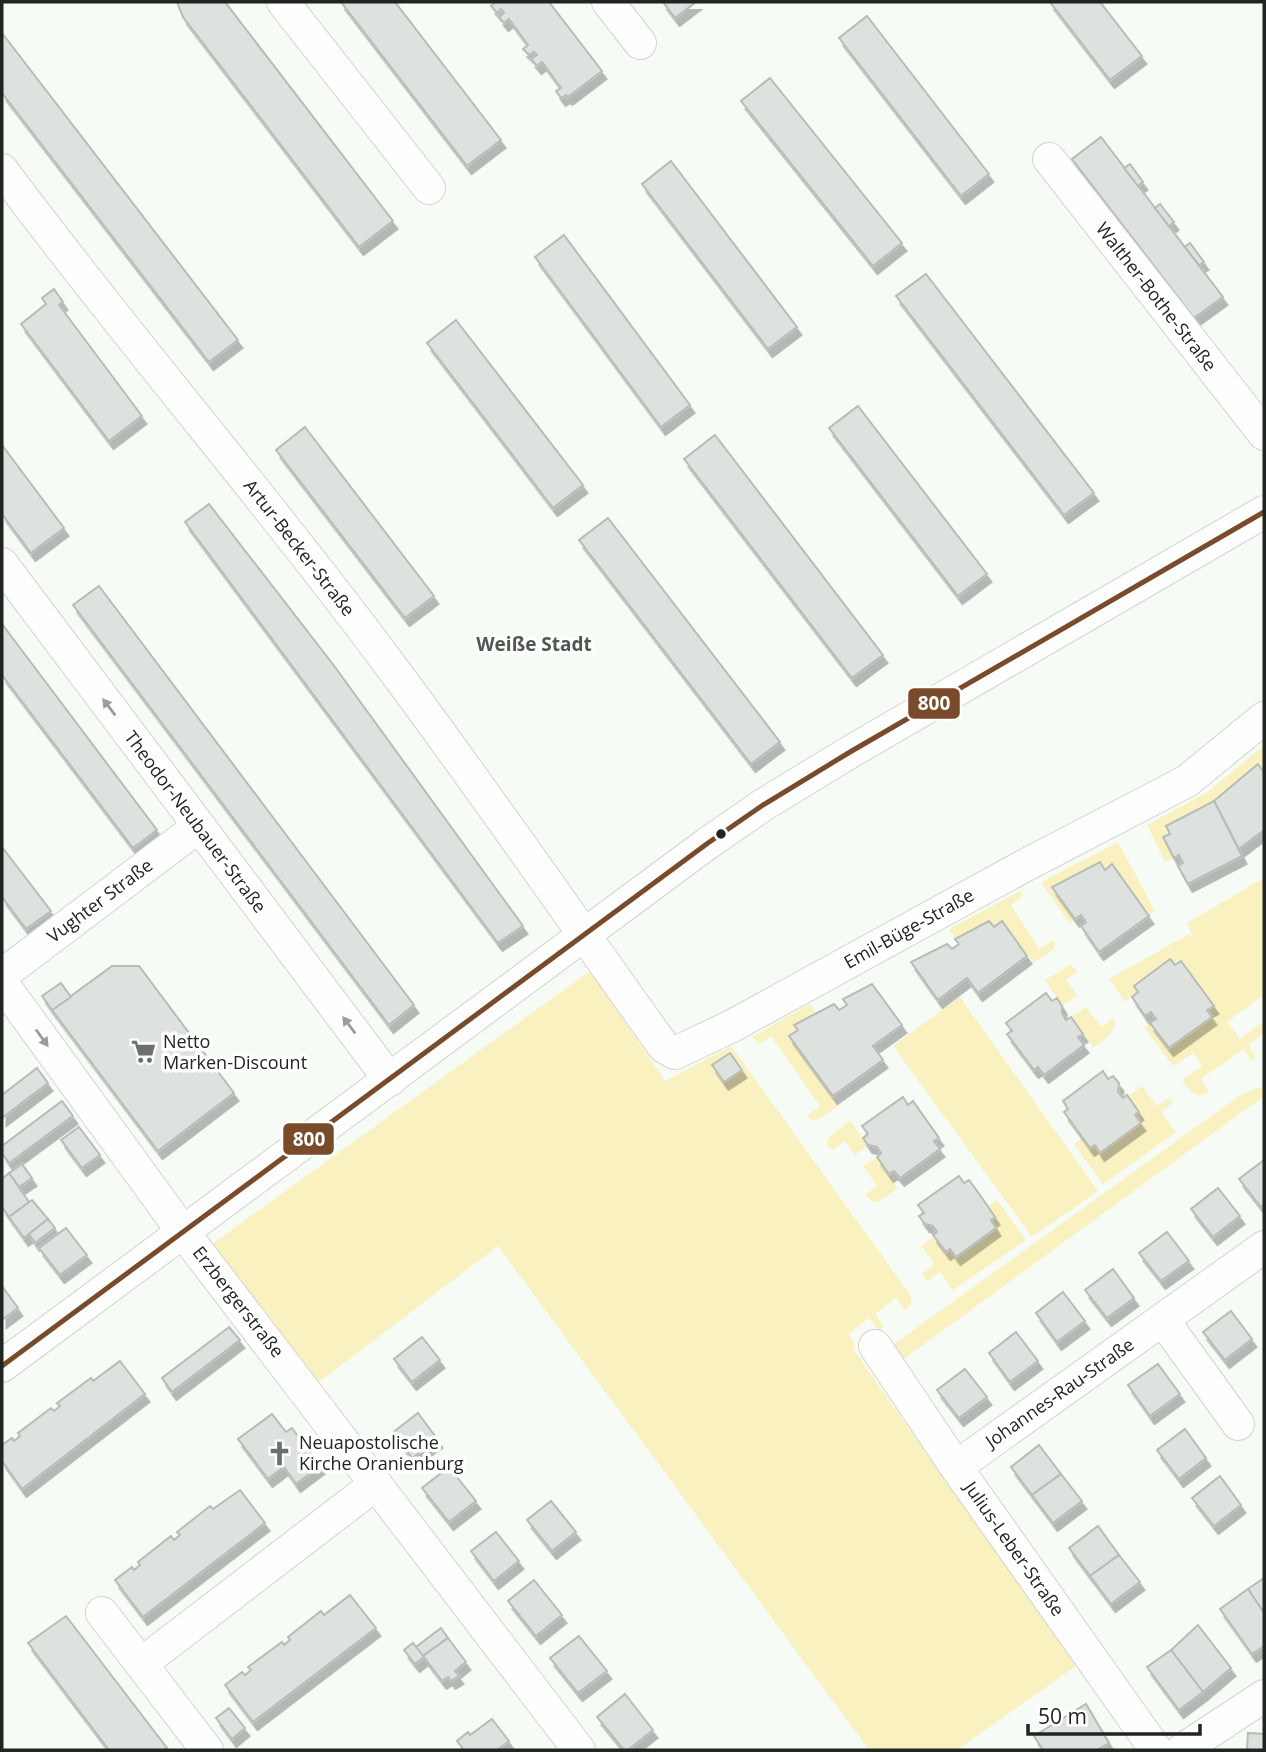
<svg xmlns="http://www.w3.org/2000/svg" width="1266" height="1752" viewBox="0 0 1266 1752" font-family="'Open Sans',sans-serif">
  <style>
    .green { fill: #faf1c1 }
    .building { fill: #dde2de; stroke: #b7bcb9; stroke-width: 2; filter: url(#shadow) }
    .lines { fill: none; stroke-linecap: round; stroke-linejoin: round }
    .minor-casing { stroke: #d1d5d1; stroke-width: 34 }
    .minor { stroke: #fefefe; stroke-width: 32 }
    .bus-1-casing { stroke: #fff; stroke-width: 10 }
    .bus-1 { stroke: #7a4b2a; stroke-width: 5 }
    .oneway { fill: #9b9c9b }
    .bus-dot { fill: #212521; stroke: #fff; stroke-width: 2.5 }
    .labels { text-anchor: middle; stroke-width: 7; stroke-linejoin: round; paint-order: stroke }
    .street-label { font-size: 18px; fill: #212521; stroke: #fff }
    .poi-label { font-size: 18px; fill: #212521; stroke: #fff; text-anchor: start }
    .neighbourhood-label { font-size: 19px; font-weight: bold; fill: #4f5950; stroke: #fff }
    .line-badge { stroke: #fff; stroke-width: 2.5 }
    .badge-label { font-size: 19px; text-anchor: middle; font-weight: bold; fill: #fff }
  </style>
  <defs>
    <filter id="shadow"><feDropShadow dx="4.5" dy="8" stdDeviation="0" flood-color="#0004"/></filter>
  </defs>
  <rect width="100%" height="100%" fill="#f6fbf6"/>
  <g class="green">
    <path d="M1264 745V772L1258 764 1214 801 1164 837 1174 858 1165 862 1147 825 1209 791Z"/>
    <path d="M1118 842 1155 911 1149 916 1112 865 1105 870 1100 863 1053 887 1075 919 1070 924 1041 882Z"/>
    <path d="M1264 878V995L1227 1022 1240 1039 1264 1021V1033L1248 1045 1256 1057 1252 1061 1244 1049 1201 1079 1209 1092C1195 1100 1190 1091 1182 1080L1202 1066 1193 1053 1173 1066 1145 1028 1150 1023 1169 1048 1212 1017 1207 1010 1213 1005 1181 961 1175 965 1170 959 1134 985 1138 992 1125 1002 1109 979 1189 934 1193 938 1187 923Z"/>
    <path d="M1020 891 1023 896 1011 905 1039 949 1053 940 1055 944 1054 949 1034 963 1002 922 994 927 989 921 955 939 949 929Z"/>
    <path d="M1070 965 1078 971 1066 980 1077 995 1062 1006 1045 980Z"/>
    <path d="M590 971 665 1081 731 1046 911 1296V1302L906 1311 896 1298 875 1314 884 1326 879 1331 869 1318 848 1334 856 1346 853 1349 1076 1666 957 1750H869L498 1246 319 1382 212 1244Z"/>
    <path d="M960 997 1098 1191 1032 1237 893 1046Z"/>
    <path d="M810 1004 817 1013 794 1025 798 1030 790 1036 839 1106 817 1120 810 1119 808 1115 820 1106 771 1036 759 1044 752 1037Z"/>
    <path d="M1086 1007 1101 1027 1113 1018C1118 1033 1104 1039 1093 1048L1071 1017Z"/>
    <path d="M1142 1086 1157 1106 1169 1098 1173 1103 1161 1112 1176 1132 1103 1184 1074 1144 1083 1138 1090 1148 1095 1145 1101 1152 1140 1124 1135 1115 1139 1111 1128 1096Z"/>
    <path d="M1264 1086V1096L897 1364 890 1347 1242 1094Z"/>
    <path d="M850 1121 868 1145 855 1155 845 1141 833 1150 827 1145 829 1137Z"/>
    <path d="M877 1157 898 1188 878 1202H873L865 1195 877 1186 863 1166Z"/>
    <path d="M997 1200 1026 1240 953 1290 940 1272 927 1281 922 1274 934 1264 921 1246 934 1237 946 1252 995 1216 988 1206Z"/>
  </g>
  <g class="building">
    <path d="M177 2H225L393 221 359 247 183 17Z"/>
    <path d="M341 2H395L501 140 467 166Z"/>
    <path d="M496 2H549L602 71 568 97 566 95 561 98 556 91 561 88 542 62 537 66 531 59 537 55 534 52 529 55 523 49 528 45 509 19 504 23 499 17 504 13 501 9 497 13 491 6Z"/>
    <path d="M663 2H696L675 18Z"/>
    <path d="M1050 2H1100L1142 56 1110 80Z"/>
    <path d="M867 16 989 174 961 196 839 38Z"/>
    <path d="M2 33 238 340 209 362 2 93Z"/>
    <path d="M770 78 902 243 873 266 741 101Z"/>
    <path d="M1101 137 1223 297 1194 318 1072 159Z"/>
    <path d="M671 161 797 327 768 349 642 184Z"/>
    <path d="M1130 164 1143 182 1138 186 1124 168Z"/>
    <path d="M1160 204 1174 222 1169 226 1155 208Z"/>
    <path d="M564 235 690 405 661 427 535 257Z"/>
    <path d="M1190 243 1204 262 1199 265 1185 247Z"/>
    <path d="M926 274 1094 493 1064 515 896 296Z"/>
    <path d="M54 289 63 302 59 305 142 416 109 441 21 324 46 304 42 298Z"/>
    <path d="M456 320 583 485 553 508 427 343Z"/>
    <path d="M858 406 987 574 958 596 829 428Z"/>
    <path d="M305 427 434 596 405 618 276 450Z"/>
    <path d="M715 435 883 655 852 678 684 459Z"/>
    <path d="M2 445 64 528 31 553 2 514Z"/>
    <path d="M209 504 335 667 523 926 498 943 185 522Z"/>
    <path d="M608 518 780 742 751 764 579 540Z"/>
    <path d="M99 586 414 1005 389 1025 73 605Z"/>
    <path d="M2 624 157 830 133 848 2 675Z"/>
    <path d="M1258 764 1264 772V830L1239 849 1214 801Z"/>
    <path d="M1214 801 1242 856 1188 884 1178 866 1183 863 1179 855 1174 858 1163 837 1170 834 1166 826Z"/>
    <path d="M2 847 51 911 26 929 2 897Z"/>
    <path d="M1100 862 1105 870 1112 864 1149 916 1099 952 1081 926 1086 922 1081 915 1075 919 1052 887Z"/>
    <path d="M989 921 994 927 1002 921 1027 956 978 993 967 978 938 1000 911 962 947 944 952 949 959 944 955 939Z"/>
    <path d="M1170 959 1175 965 1181 961 1214 1006 1207 1010 1212 1017 1169 1048 1150 1023 1156 1019 1151 1012 1145 1016 1132 997 1138 992 1134 986Z"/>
    <path d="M112 966H139L234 1093 158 1151 52 1010Z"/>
    <path d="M61 983 71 997 52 1010 42 996Z"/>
    <path d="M872 984 902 1025 873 1046 883 1060 833 1096 789 1036 798 1030 794 1025 834 1004 839 1010 847 1005 843 999Z"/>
    <path d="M1046 993 1052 1001 1057 998 1062 1006V1013L1066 1020 1071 1017 1083 1034 1078 1037 1084 1045 1044 1075 1038 1067 1034 1070 1007 1034 1012 1031 1006 1023Z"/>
    <path d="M730 1053 742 1070 724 1082 712 1065Z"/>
    <path d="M37 1068 48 1083 2 1118V1095Z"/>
    <path d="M1103 1071 1108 1079 1113 1076 1119 1083 1118 1092 1123 1098 1127 1095 1139 1112 1135 1115 1141 1123 1100 1153 1095 1145 1090 1148 1064 1112 1068 1109 1063 1101Z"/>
    <path d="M903 1097 908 1105 913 1101 939 1138 934 1141 940 1149 900 1178 894 1171 889 1174 877 1157 881 1153 877 1147 868 1145 863 1138 868 1134 862 1126Z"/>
    <path d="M62 1101 73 1116 9 1163 2 1153V1146Z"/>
    <path d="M79 1127 100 1155 82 1168 61 1140Z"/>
    <path d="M1264 1160V1204L1261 1207 1239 1179Z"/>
    <path d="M22 1164 32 1178 19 1187 9 1173Z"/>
    <path d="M9 1173 29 1202 9 1217 2 1207V1179Z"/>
    <path d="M959 1176 964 1183 969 1180 980 1195 995 1217 991 1220 996 1228 956 1257 950 1249 946 1252 933 1235 937 1232 933 1226 925 1224 919 1216 924 1213 918 1205Z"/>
    <path d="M1218 1188 1240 1216 1213 1237 1191 1209Z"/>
    <path d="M32 1200 48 1219 24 1238 9 1217Z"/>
    <path d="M48 1219 55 1228 35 1243 29 1234Z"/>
    <path d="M66 1228 87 1255 60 1275 39 1248Z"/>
    <path d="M1167 1232 1189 1261 1161 1281 1139 1253Z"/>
    <path d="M1113 1269 1134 1298 1107 1318 1085 1290Z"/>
    <path d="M2 1286 18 1308 2 1320Z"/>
    <path d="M1063 1292 1085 1321 1057 1342 1036 1313Z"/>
    <path d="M1231 1311 1252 1339 1225 1360 1203 1332Z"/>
    <path d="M229 1327 240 1340 172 1392 162 1378Z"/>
    <path d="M1016 1332 1038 1361 1010 1382 989 1353Z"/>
    <path d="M422 1337 440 1360 412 1382 394 1359Z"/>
    <path d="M120 1361 145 1394 22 1489 2 1461V1445L12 1438 14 1441 20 1436 18 1433 51 1408 54 1411 60 1406 57 1403 91 1378 93 1381Z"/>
    <path d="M1158 1364 1180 1394 1150 1416 1128 1385Z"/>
    <path d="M965 1369 987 1397 959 1418 937 1390Z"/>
    <path d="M418 1413 438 1440 412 1458 400 1442 398 1443 391 1434Z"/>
    <path d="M272 1414 286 1432 292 1428 320 1466 296 1484 284 1467 268 1479 238 1439Z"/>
    <path d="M1185 1429 1206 1458 1179 1479 1157 1450Z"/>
    <path d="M1039 1445 1061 1474 1032 1495 1011 1467Z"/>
    <path d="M449 1467 476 1501 449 1522 422 1488Z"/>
    <path d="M1061 1474 1082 1501 1053 1523 1032 1495Z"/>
    <path d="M1220 1476 1241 1505 1214 1526 1192 1498Z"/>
    <path d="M240 1490 265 1523 143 1617 115 1580 132 1567 134 1570 140 1565 138 1562 171 1536 174 1540 180 1535 177 1532 210 1506 213 1509Z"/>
    <path d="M551 1501 576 1532 552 1551 527 1520Z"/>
    <path d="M1098 1526 1119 1555 1090 1576 1069 1548Z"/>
    <path d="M496 1532 519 1561 494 1581 471 1551Z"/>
    <path d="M1119 1555 1140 1582 1111 1604 1090 1576Z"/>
    <path d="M1264 1578V1613L1248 1589Z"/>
    <path d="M534 1580 562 1615 536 1636 508 1601Z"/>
    <path d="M1248 1589 1264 1613V1646L1252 1654 1220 1609Z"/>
    <path d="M350 1595 376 1628 253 1722 225 1685 242 1672 245 1675 251 1670 248 1667 282 1642 284 1645 290 1640 288 1637 321 1611 324 1615Z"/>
    <path d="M66 1616 167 1748 164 1750H109L28 1643Z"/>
    <path d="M1198 1625 1231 1668 1203 1692 1171 1650Z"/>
    <path d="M441 1628 448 1638 423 1656 416 1647Z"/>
    <path d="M579 1636 607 1671 578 1693 550 1658Z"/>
    <path d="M448 1638 466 1662 455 1671 459 1676 451 1681 448 1677 442 1681 423 1656Z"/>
    <path d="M413 1643 424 1657 415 1664 404 1650Z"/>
    <path d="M1171 1650 1203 1692 1179 1710 1147 1667Z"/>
    <path d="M625 1694 653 1730 628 1750H624L597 1717Z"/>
    <path d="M1086 1704 1109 1743 1097 1750H1043L1034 1736Z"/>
    <path d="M229 1708 245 1728 232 1739 216 1718Z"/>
    <path d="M492 1719 509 1741 497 1750H464L457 1741 468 1732 470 1735Z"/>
    <path d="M1248 1733 1264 1734V1750H1247Z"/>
  </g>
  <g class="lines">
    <defs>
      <g id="minor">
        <path d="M283 2 429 188"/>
        <path d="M608 2 640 43"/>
        <path d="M1049 159 1264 434"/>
        <path d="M2 170C126 337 263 494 387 661 482 788 572 919 664 1047L675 1053 732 1026 1022 867 1187 781 1264 718"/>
        <path d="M2 564 390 1080"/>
        <path d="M2 975 198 827"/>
        <path d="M2 983 183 1232 579 1750"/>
        <path d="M1163 1320 1238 1424"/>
        <path d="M875 1346 956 1467 1156 1750"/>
        <path d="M2 1366 708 843 763 805 850 752 1264 512"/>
        <path d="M956 1467 1264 1247"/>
        <path d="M102 1613 207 1750"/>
        <path d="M141 1664 376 1484"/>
        <path d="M1182 1750 1264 1696"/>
      </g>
    </defs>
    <use href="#minor" class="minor-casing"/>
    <use href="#minor" class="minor"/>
    <defs>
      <path id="bus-1" d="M2 1366 708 843 763 805 850 752 1264 512"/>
    </defs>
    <use href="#bus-1" class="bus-1-casing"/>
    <use href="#bus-1" class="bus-1"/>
  </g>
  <defs><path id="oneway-solid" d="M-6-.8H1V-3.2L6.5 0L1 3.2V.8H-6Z" transform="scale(1.75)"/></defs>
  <g class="oneway">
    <use href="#oneway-solid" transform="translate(109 707) rotate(-127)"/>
    <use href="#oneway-solid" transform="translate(349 1025) rotate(-127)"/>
    <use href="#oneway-solid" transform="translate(42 1038) rotate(54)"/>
  </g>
  <defs>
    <symbol id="supermarket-bare" viewBox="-9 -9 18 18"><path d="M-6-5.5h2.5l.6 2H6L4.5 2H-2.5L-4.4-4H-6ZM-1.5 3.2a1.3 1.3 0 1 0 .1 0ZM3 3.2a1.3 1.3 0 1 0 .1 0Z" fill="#6c706c" stroke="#fff" stroke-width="2.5" paint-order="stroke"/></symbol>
    <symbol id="church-bare" viewBox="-9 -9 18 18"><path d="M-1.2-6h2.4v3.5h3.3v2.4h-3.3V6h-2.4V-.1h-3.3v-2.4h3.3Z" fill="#6c706c" stroke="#fff" stroke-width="2.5" paint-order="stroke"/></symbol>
  </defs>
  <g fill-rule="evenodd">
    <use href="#supermarket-bare" x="126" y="1034" width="35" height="35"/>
    <use href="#church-bare" x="262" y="1436" width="35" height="35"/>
  </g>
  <circle class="bus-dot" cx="721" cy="834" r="6"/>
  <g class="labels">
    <g class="street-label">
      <text transform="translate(1156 297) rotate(52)" y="6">Walther-Bothe-Straße</text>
      <text transform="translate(299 548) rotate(52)" y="6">Artur-Becker-Straße</text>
      <text transform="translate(195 822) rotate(53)" y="6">Theodor-Neubauer-Straße</text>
      <text transform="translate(100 901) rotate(-37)" y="6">Vughter Straße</text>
      <text transform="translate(909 929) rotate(-29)" y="6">Emil-Büge-Straße</text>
      <text transform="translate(238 1302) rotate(52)" y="6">Erzbergerstraße</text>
      <text transform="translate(1060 1393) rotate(-35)" y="6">Johannes-Rau-Straße</text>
      <text transform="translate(1014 1549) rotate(55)" y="6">Julius-Leber-Straße</text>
    </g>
    <g class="poi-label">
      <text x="163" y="1048">Netto<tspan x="163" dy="21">Marken-Discount</tspan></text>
      <text x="299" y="1449">Neuapostolische<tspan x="299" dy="21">Kirche Oranienburg</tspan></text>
    </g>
    <g class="neighbourhood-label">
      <text x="534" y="651">Weiße Stadt</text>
    </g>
  </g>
  <g class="line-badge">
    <rect x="907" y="687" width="54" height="33" rx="7" fill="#7a4b2a"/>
    <rect x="282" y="1122" width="53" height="34" rx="7" fill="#7a4b2a"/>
  </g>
  <g class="badge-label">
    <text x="934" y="710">800</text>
    <text x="309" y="1146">800</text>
  </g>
  <rect width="1266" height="1752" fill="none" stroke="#212521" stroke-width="7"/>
  <path d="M1028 1724v10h172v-10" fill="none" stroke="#212521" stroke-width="3.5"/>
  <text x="1038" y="1724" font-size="21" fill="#212521" stroke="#ffffff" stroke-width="5" paint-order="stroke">50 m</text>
</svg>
